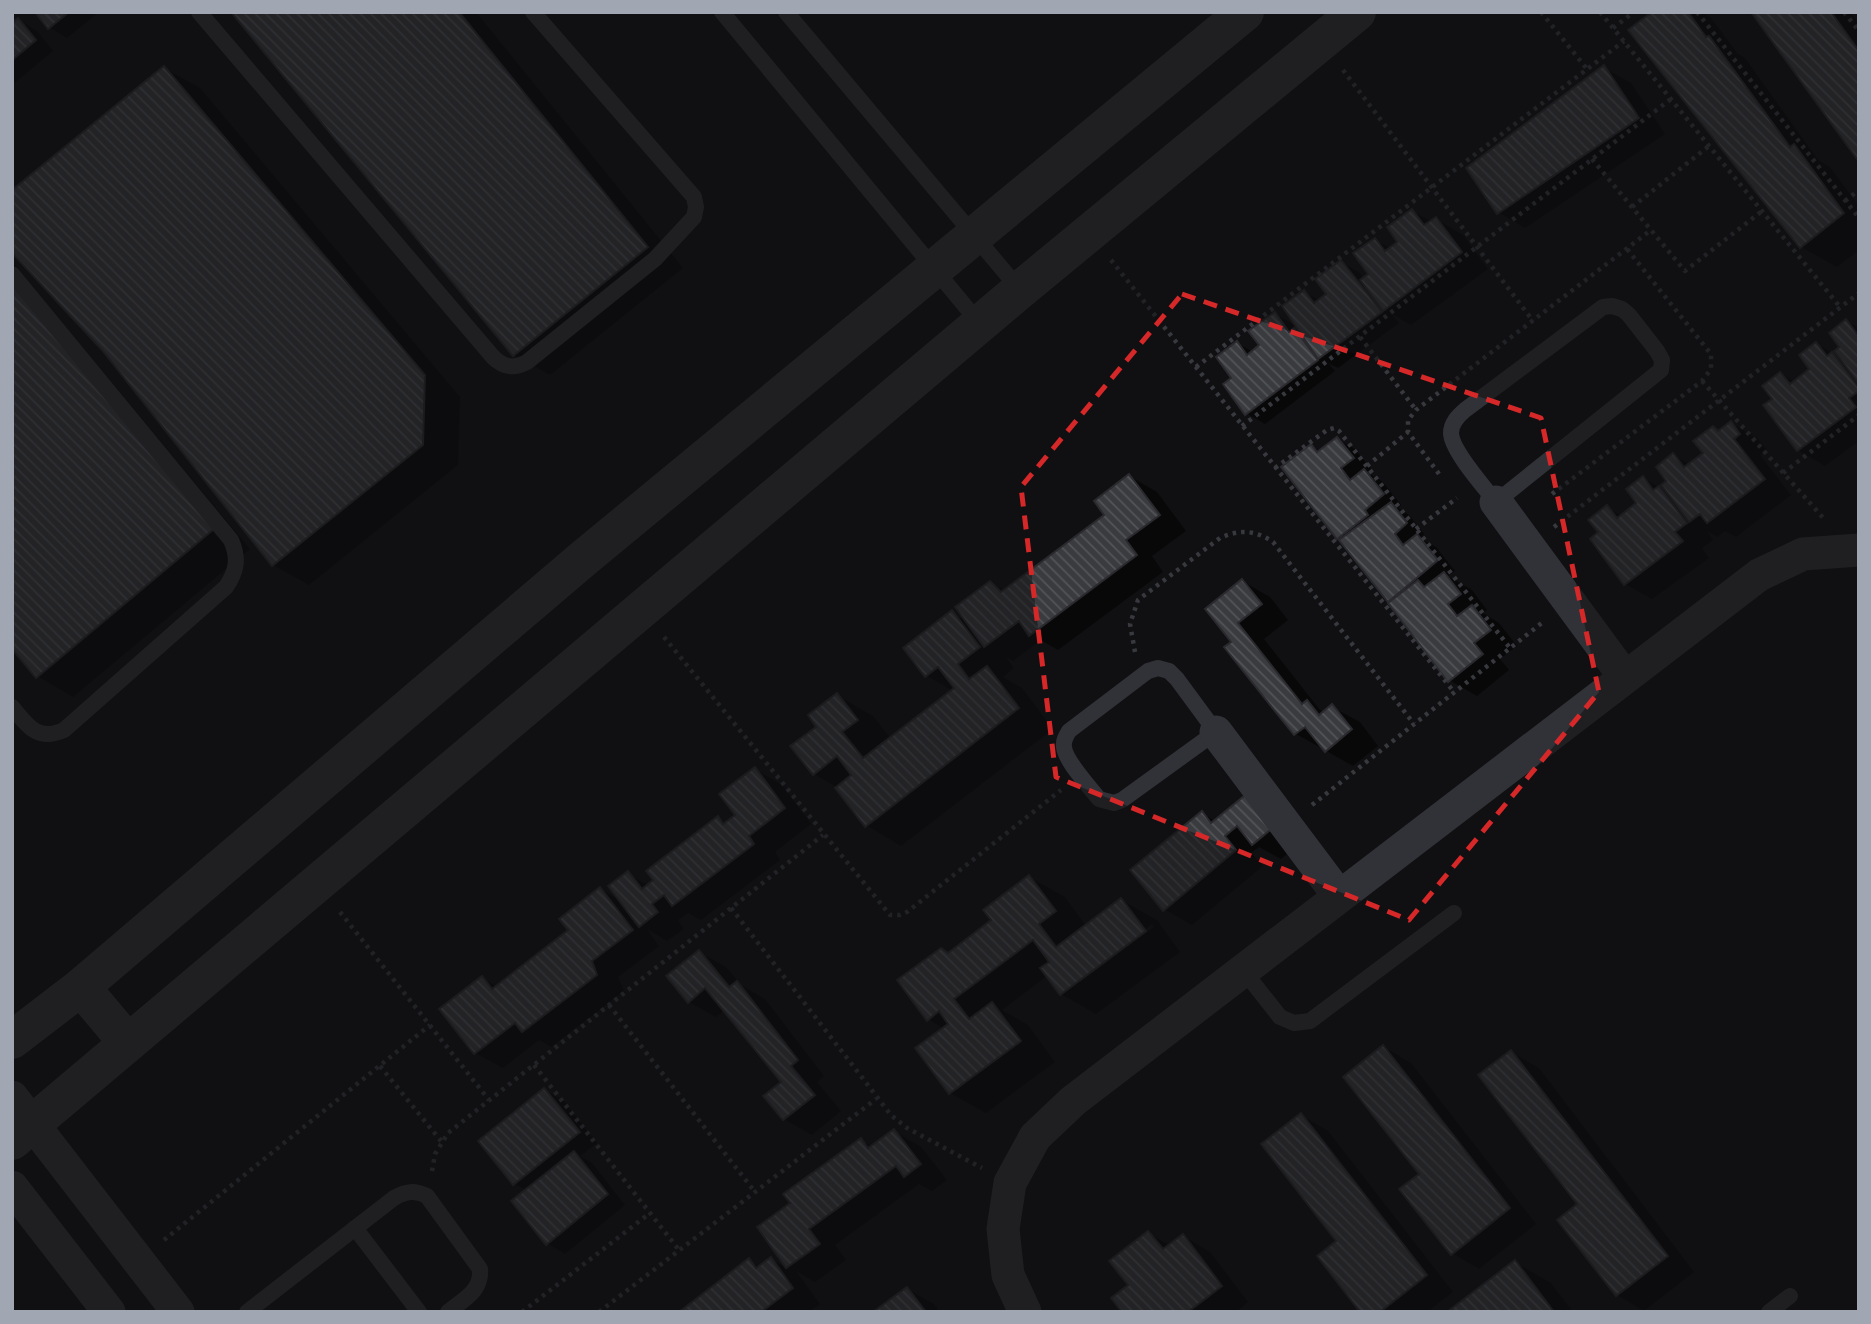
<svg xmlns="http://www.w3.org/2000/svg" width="1871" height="1324" viewBox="0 0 1871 1324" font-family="'Space Grotesk',sans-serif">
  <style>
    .shadow { fill: #0007; fill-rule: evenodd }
    .building { fill: url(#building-back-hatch); stroke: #2a2a2e; stroke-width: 2 }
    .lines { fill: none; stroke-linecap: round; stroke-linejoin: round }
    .path { stroke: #37393e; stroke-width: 4.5; stroke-dasharray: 3.5 5; stroke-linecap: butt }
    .service { stroke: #313237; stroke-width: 16 }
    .minor { stroke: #313237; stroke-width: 33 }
    .tertiary { stroke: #313237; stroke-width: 38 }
    .marked { fill: none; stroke: #d62828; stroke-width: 5; stroke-dasharray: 14 9; stroke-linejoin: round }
  </style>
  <defs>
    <pattern id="building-back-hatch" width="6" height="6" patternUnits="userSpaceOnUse" patternTransform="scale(1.75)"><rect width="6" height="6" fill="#3a3b3f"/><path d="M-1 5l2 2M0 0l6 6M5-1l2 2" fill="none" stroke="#535458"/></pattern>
  </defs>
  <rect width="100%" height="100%" fill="#101012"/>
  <g class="shadow">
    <path d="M37 12H99L67 38 49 27Z"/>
    <path d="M234 12H476L683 268 550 375 514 355Z"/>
    <path d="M1655 12H1702L1711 18 1738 54 1745 58 1818 160 1830 167 1859 206V250L1837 267 1801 247Z"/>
    <path d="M1753 12H1850L1859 24V159Z"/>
    <path d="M19 20 37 31 53 51 12 85V25Z"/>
    <path d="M164 68 200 88 460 397 458 465 309 585 273 565Z"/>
    <path d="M1604 68 1631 83 1665 134 1525 228 1498 212Z"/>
    <path d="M1412 211 1432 222 1436 219 1463 235 1488 269 1411 325 1392 314 1399 323 1338 368 1328 363 1335 371 1265 424 1246 413 1233 378 1237 343 1253 352 1262 346 1275 314 1293 324 1298 332 1301 330 1304 292 1319 300 1328 294 1341 262 1360 273 1364 279 1371 274 1375 240 1390 248 1400 242Z"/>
    <path d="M12 262 250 549 73 697 37 676 12 646Z"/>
    <path d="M1847 321 1859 328V441L1825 466 1798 450 1774 399 1781 374 1795 382 1812 370 1817 344 1841 358Z"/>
    <path d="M1731 423 1758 439 1767 450 1760 455 1791 495 1736 537 1725 531 1717 537 1707 531 1713 540 1702 548 1709 558 1652 599 1625 584 1600 533 1607 508 1622 516 1639 504 1643 478 1669 493 1673 455 1690 465 1705 453 1713 428 1720 431Z"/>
    <path d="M1337 439 1355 449 1371 469 1367 472 1383 482 1401 505 1398 508 1409 515 1424 534 1420 538 1436 547 1455 571 1448 576 1472 590 1487 610 1483 613 1499 623 1517 646 1500 659 1509 670 1477 696 1449 680 1392 602 1338 538 1311 446 1321 452Z"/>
    <path d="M1129 476 1157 492 1186 531 1152 556 1163 572 1058 650 1041 640 1013 661 1006 657 1014 668 1003 677 1022 688 1053 729 901 846 866 825 838 788 814 774 818 727 837 695 873 716 891 739 953 691 927 676 952 613 968 622 991 583 1005 591 1107 515Z"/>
    <path d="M1242 581 1270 597 1288 620 1264 639 1320 710 1325 712 1332 707 1360 722 1378 746 1353 766 1296 734 1227 648 1234 642Z"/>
    <path d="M755 769 782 785 811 824 775 852 780 860 701 920 688 913 678 920 684 929 667 941 647 929 659 946 618 977 624 991 551 1047 539 1040 503 1068 475 1053 482 978 497 987 570 931 601 889 621 901 628 874 649 886 718 819 727 824 737 816Z"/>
    <path d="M1249 794 1303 841 1281 859 1259 847 1251 853 1263 866 1192 925 1164 909 1202 813 1216 822Z"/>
    <path d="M1029 877 1065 897 1086 926 1121 900 1157 920 1180 952 1096 1014 1061 994 1047 976 1002 1010 1028 1025 1055 1062 986 1113 950 1093 944 1029 928 1019 949 954 993 920ZM1152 924 1154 927 1080 982V977Z"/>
    <path d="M699 952 726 967 741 985 765 999 824 1076 817 1082 841 1111 812 1135 784 1119 783 1083 725 1010 716 1017 689 1002Z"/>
    <path d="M1384 1047 1411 1063 1536 1224 1479 1269 1452 1253 1421 1174Z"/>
    <path d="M1511 1052 1539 1068 1694 1272 1644 1311 1617 1295 1579 1205Z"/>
    <path d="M544 1090 563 1100 597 1143 580 1156 592 1163 625 1205 565 1254 547 1243 527 1191 515 1184Z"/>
    <path d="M1301 1115 1328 1131 1453 1292 1427 1312H1362Z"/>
    <path d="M894 1131 921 1147 947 1180 932 1191 919 1184 835 1245 846 1260 815 1282 796 1271 820 1304 809 1312H682L749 1261 760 1267 771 1259 790 1270 760 1228 793 1203 861 1140 873 1147Z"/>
    <path d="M1148 1233 1171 1246 1183 1236 1210 1252 1248 1302 1236 1312H1124Z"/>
    <path d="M1515 1262 1551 1283 1573 1312H1450Z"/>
    <path d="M907 1289 934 1304 940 1312H876Z"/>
  </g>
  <g class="building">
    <path d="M35 12H69L48 29Z"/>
    <path d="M231 12H459L648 247 513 356Z"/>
    <path d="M1652 12H1688L1706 37 1709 36 1790 147 1794 144 1844 213 1800 248 1628 30Z"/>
    <path d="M1751 12H1831L1859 51V162Z"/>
    <path d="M18 18 36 40 12 60V23Z"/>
    <path d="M1604 65 1639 118 1497 214 1466 168Z"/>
    <path d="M164 66 425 375 423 445 272 566 102 350 12 253V190Z"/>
    <path d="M1412 209 1424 225 1436 217 1462 252 1383 311 1360 280 1368 274 1353 253 1375 238 1385 251 1397 242 1387 227Z"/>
    <path d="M1341 260 1382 312 1318 359 1282 306 1304 290 1314 303 1326 294 1315 279Z"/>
    <path d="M12 283 215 528 36 678 12 649Z"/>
    <path d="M1275 312 1289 332 1294 328 1318 360 1245 415 1223 384 1231 378 1216 357 1237 341 1247 355 1259 345 1248 331Z"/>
    <path d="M1846 319 1857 334 1859 332V384L1834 351 1839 347 1829 333Z"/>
    <path d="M1816 342 1827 356 1832 352 1859 388V391L1849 398 1856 407 1797 451 1763 405 1772 399 1762 386 1780 372 1790 384 1809 369 1799 355Z"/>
    <path d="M1731 421 1740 434 1734 439 1765 479 1707 523 1700 514 1689 522 1661 485 1666 481 1656 467 1673 453 1684 467 1703 453 1693 441 1713 426 1718 431Z"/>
    <path d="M1337 437 1354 458 1341 468 1350 480 1364 469 1384 494 1365 510 1368 515 1337 539 1281 467 1311 444 1317 452Z"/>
    <path d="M1129 474 1160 515 1126 540 1137 555 1029 636 1019 621 984 647 955 607 990 581 1001 592 1104 515 1094 501Z"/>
    <path d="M1643 476 1653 490 1659 486 1687 523 1675 532 1683 541 1624 585 1590 539 1598 532 1588 520 1607 505 1617 518 1636 503 1626 489Z"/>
    <path d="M1391 502 1407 523 1395 534 1403 545 1417 534 1438 560 1388 602 1339 540Z"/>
    <path d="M1444 572 1461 594 1448 604 1457 616 1472 605 1491 630 1474 643 1483 654 1448 682 1388 603 1418 580 1424 587Z"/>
    <path d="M1242 579 1262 604 1238 623 1302 704 1307 700 1319 715 1332 704 1352 729 1325 752 1305 727 1294 735 1224 647 1231 642 1205 609Z"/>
    <path d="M952 610 980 647 958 664 969 679 987 666 1019 708 865 827 835 788 851 775 837 756 813 775 790 746 816 727 808 715 837 693 858 720 842 732 863 758 954 688 938 667 925 677 903 648Z"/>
    <path d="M755 767 785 808 749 836 754 844 672 906 664 895 652 904 658 912 639 927 608 886 628 871 642 889 653 880 646 871 718 816 723 824 735 815 719 794Z"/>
    <path d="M1249 792 1276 825 1252 845 1237 826 1225 836 1236 850 1163 911 1130 870 1202 811 1211 823Z"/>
    <path d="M1029 875 1056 911 1039 924 1056 947 1121 898 1146 931 1060 995 1040 968 1049 962 1033 940 954 999 969 1019 992 1002 1021 1041 949 1094 915 1048 948 1024 939 1011 927 1021 897 980 941 948 948 953 991 920 983 910Z"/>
    <path d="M600 887 633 930 592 961 597 975 522 1032 515 1023 474 1054 439 1009 482 976 492 989 568 930 559 919Z"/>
    <path d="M699 950 729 987 737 981 798 1060 791 1066 815 1095 783 1120 763 1096 781 1082 705 988 688 1003 666 976Z"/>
    <path d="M1383 1045 1510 1208 1451 1255 1399 1189 1419 1174 1343 1077Z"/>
    <path d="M1511 1050 1668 1256 1616 1296 1557 1220 1577 1204 1478 1075Z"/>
    <path d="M544 1088 580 1132 513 1185 478 1141Z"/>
    <path d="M1301 1113 1427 1275 1380 1312H1360L1317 1256 1336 1241 1261 1144Z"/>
    <path d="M894 1129 921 1164 904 1177 896 1166 809 1229 820 1244 786 1268 757 1227 790 1203 783 1194 861 1138 868 1148Z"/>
    <path d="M574 1151 608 1194 546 1245 511 1201Z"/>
    <path d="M1148 1231 1163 1249 1183 1234 1222 1286 1188 1312H1122L1111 1298 1128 1285 1109 1261Z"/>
    <path d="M771 1257 793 1288 761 1312H679L749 1258 756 1268Z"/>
    <path d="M1515 1260 1554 1312H1447Z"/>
    <path d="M907 1287 926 1312H873Z"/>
  </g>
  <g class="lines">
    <g class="path">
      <path d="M1541 12 1587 69"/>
      <path d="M1600 12 1840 307"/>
      <path d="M1697 12 1859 218"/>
      <path d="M1844 12 1859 31"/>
      <path d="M1613 28 1634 12"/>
      <path d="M1343 70 1533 321"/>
      <path d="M1592 159 1685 271 1762 211"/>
      <path d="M1845 201 1859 190"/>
      <path d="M1632 207 1709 146"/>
      <path d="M1111 260 1454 692"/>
      <path d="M1360 337 1416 410"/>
      <path d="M1196 367 1624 41"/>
      <path d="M1702 381 1825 520"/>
      <path d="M1242 426 1671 99"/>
      <path d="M1367 466 1408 432"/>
      <path d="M1275 468 1327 430 1334 428 1339 431 1510 648"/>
      <path d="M1783 473 1859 415"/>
      <path d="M1439 474 1408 432V420L1416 410 1651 230"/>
      <path d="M1552 494 1702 381 1711 369V354L1627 249"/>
      <path d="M1554 527 1859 293"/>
      <path d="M1416 529 1457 498"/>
      <path d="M664 637 890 915H900L907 912 1061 790"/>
      <path d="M1135 652 1130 624 1138 600 1220 538C1240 529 1255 530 1273 542L1414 724"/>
      <path d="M1312 805 1543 622"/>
      <path d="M731 908 891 1115 907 1128 982 1168"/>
      <path d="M340 912 489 1100"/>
      <path d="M609 1005 755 1192"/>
      <path d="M534 1065 679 1250"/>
      <path d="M380 1066 441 1141"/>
      <path d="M432 1171 435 1154 448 1133 823 835"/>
      <path d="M164 1240 430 1025"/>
      <path d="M522 1312 650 1213"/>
      <path d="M599 1312 876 1099"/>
    </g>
    <g class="service">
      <path d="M199 12 493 357C504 368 514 369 527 362L655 259 694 217 696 207 694 197 533 12"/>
      <path d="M722 12 980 324"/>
      <path d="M786 12 1020 290"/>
      <path d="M12 274 231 540C239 558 237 571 226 587L64 730C37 742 28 726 12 707"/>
      <path d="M1612 306 1622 309 1629 315 1657 351 1662 360 1661 370 1496 502C1485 488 1451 450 1451 433 1451 423 1458 416 1465 410L1603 307Z"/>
      <path d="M1158 668 1169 671 1177 679 1216 732 1122 800 1114 803 1099 799C1090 787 1065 761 1064 747 1063 741 1066 736 1069 731L1148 671Z"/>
      <path d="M1243 970 1280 1017 1294 1023 1310 1021 1454 913"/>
      <path d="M355 1228 419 1312"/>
      <path d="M247 1312 394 1198C406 1191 414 1190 427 1196L480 1269C482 1291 464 1299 448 1312"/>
      <path d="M1769 1312 1790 1296"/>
    </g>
    <g class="minor">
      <path d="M1496 502 1624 676"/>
      <path d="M1216 732 1339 896"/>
      <path d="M12 1097 178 1312"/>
      <path d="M12 1187 109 1312"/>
      <path d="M1025 1312 1008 1275 1003 1229 1010 1183 1035 1137 1073 1101 1759 575 1803 554 1859 550"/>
    </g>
    <g class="tertiary">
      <path d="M81 987 128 1043"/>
      <path d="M12 1040 81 987 584 558 1245 12"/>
      <path d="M12 1141 1020 290 1357 12"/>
    </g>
  </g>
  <path d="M0 0H1871V1324H0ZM1182 294 1541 418 1599 692 1409 920 1056 777 1021 487Z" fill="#101012" fill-opacity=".55" fill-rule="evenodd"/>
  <path class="marked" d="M1182 294 1541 418 1599 692 1409 920 1056 777 1021 487Z"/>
  <rect width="1871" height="1324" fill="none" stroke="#a0a7b3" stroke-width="28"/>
</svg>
